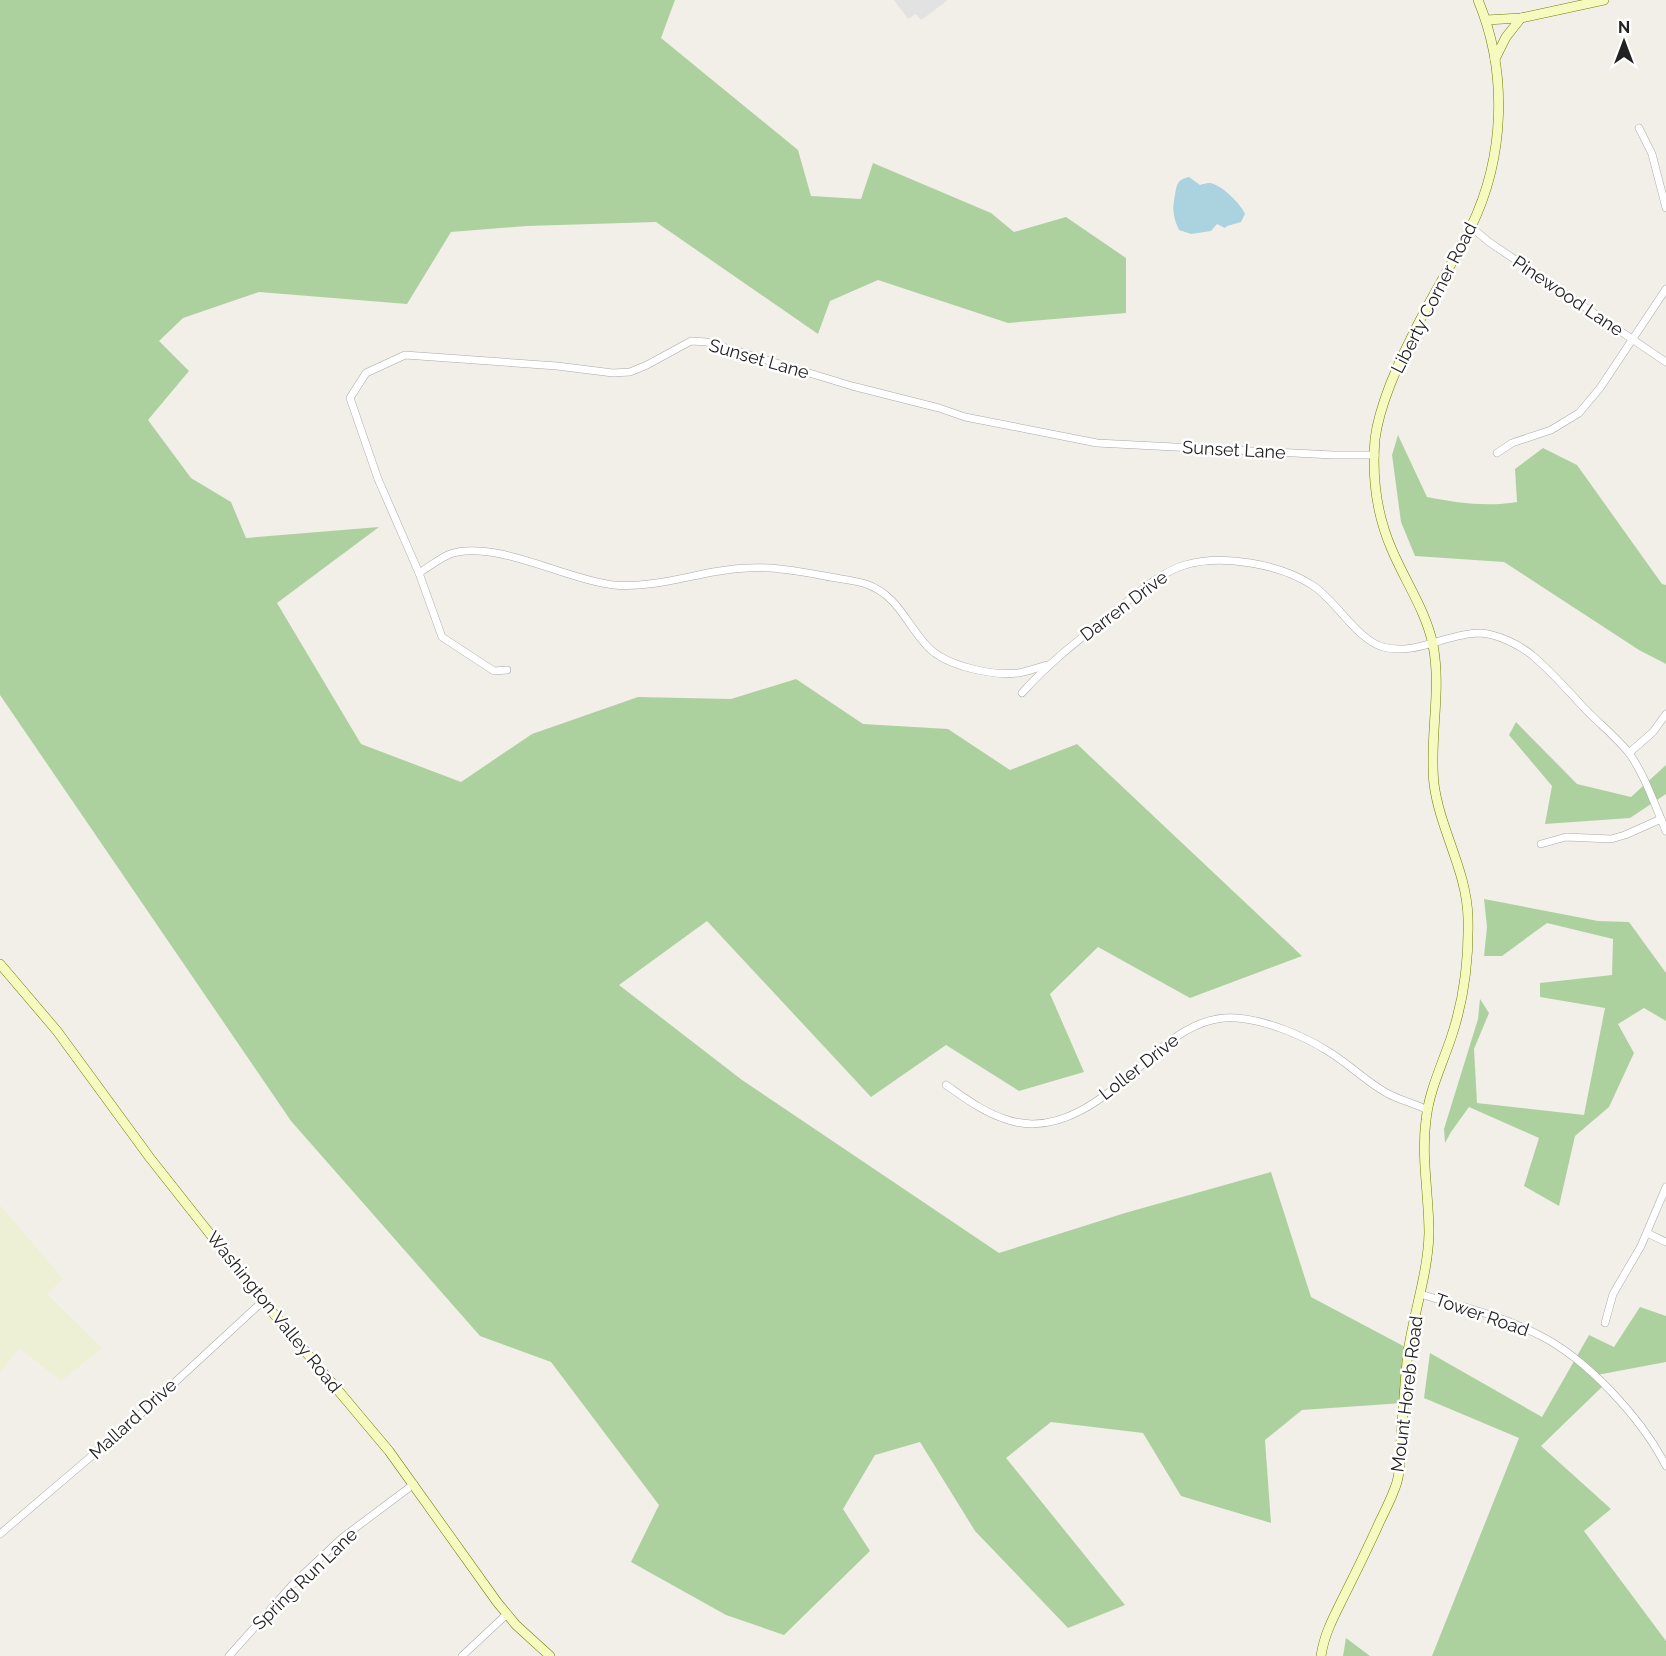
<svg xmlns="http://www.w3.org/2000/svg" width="1666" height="1656" viewBox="0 0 1666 1656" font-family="Raleway,sans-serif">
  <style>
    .farmland { fill: #eef0d5 }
    .forest { fill: #add19e }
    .parking { fill: #e2e2e2 }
    .water { fill: #aad3df }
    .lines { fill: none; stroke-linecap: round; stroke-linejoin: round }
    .street-casing { stroke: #a9a9a9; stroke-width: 8 }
    .secondary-casing { stroke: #707d05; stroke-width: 10 }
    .street { stroke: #fff; stroke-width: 7 }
    .secondary { stroke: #f7fabf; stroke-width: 9 }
    .labels { text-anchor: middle; stroke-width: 5; stroke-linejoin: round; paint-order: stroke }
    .street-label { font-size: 18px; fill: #222; stroke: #fff }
  </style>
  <rect width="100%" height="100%" fill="#f2efe9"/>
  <path class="farmland" d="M0 1205 63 1279 47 1294 102 1348 61 1381 19 1348 0 1373Z"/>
  <g class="forest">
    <path d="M0 0H675L661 38 798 150 811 196 861 199 873 163 991 213 1014 232 1066 217 1126 258V313L1008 323 878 280 830 301 818 334 656 222 527 226 451 232 407 304 259 292 183 318 159 341 189 371 148 420 191 478 231 502 246 538 379 527 277 603 361 744 461 782 532 734 638 697 731 699 796 679 863 724 948 729 1010 770 1077 744 1302 956 1190 998 1098 947 1050 994 1084 1072 1019 1091 946 1045 871 1097 707 921 619 985 742 1080 999 1253 1125 1213 1271 1172 1311 1297 1409 1349 1403 1403 1302 1410 1265 1440 1271 1523 1181 1496 1143 1433 1051 1422 1006 1458 1125 1605 1068 1628 975 1531 920 1442 875 1455 843 1509 870 1551 784 1635 726 1615 631 1562 659 1505 551 1362 480 1336 291 1121 0 695Z"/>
    <path d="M1398 435 1427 497C1457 503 1487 507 1517 502L1515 469 1543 448 1577 465 1662 584 1666 585V664L1639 650 1504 562 1415 556 1401 522 1392 455Z"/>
    <path d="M1516 722 1577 784 1631 797 1666 765V794L1630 818 1545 824 1552 786 1509 735Z"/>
    <path d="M1484 899 1598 921 1629 922 1666 973V1021L1644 1008 1618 1024 1634 1053 1609 1107 1575 1136 1559 1206 1524 1186 1539 1138 1469 1107 1451 1132 1445 1143 1444 1129 1478 1019 1480 999 1489 1013 1474 1049 1477 1103 1584 1115 1605 1008 1540 997V983L1612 975 1613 939 1547 923 1502 956H1484L1487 927Z"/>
    <path d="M1640 1307 1666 1316V1362L1597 1375 1605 1384 1541 1446 1611 1509 1584 1531 1666 1641V1656H1432L1519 1438 1424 1398 1430 1353 1542 1417 1589 1335 1614 1347Z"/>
    <path d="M1346 1638 1370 1656H1343Z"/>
  </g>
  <path class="parking" d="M894 0H948L921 20 916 14 908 19Z"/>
  <path class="water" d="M1189 177 1200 185C1202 184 1208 183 1210 183 1222 185 1240 203 1245 214L1241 222 1227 226 1225 228 1217 224 1211 231 1191 234 1179 230C1173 217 1172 209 1175 195 1177 184 1177 180 1189 177Z"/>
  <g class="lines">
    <defs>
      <g id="street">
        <path d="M1639 128 1652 154 1666 208"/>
        <path d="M1471 227 1489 242 1666 362"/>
        <path d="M1497 453 1512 443 1551 430 1579 413 1600 388 1666 289"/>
        <path d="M419 573C429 567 440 558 450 554 495 539 566 580 614 585 647 588 681 578 713 572 757 564 782 568 825 576 839 579 853 580 866 584 898 595 906 624 928 647 946 666 992 676 1018 673 1028 672 1038 667 1048 665"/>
        <path d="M507 670 494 671 442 637 419 573 378 479 350 398 366 373 405 355 557 366 613 373 630 372 647 365 691 341 707 342 852 386 939 408 965 417 1097 443 1333 455H1375"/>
        <path d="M1022 693C1052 659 1089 632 1124 604 1142 590 1163 571 1185 565 1223 554 1279 564 1312 585 1335 599 1357 640 1383 647 1416 656 1447 633 1480 633 1498 634 1520 645 1533 656 1553 673 1570 693 1587 711 1601 725 1617 738 1629 753 1645 775 1655 806 1666 831"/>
        <path d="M1629 753 1653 732 1666 714"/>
        <path d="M1541 844 1566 837 1611 839 1625 835 1661 819"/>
        <path d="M946 1085C965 1098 983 1112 1005 1119 1065 1141 1118 1085 1159 1050 1181 1031 1207 1015 1237 1018 1265 1020 1302 1035 1326 1050 1347 1062 1364 1080 1385 1092 1398 1100 1414 1103 1427 1110"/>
        <path d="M1647 1233 1666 1242"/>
        <path d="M1420 1294C1460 1306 1503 1316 1541 1336 1588 1360 1642 1419 1666 1466"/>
        <path d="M1605 1323 1613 1294 1641 1246 1666 1187"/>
        <path d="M0 1534 134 1420 263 1301"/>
        <path d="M229 1656 294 1583 342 1538 414 1484"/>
        <path d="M462 1656 507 1614"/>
      </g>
      <g id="secondary">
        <path d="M1486 20 1521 18 1604 0"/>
        <path d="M1495 59 1506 37 1521 18"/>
        <path d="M0 964 57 1031 150 1158 263 1301 389 1451 497 1602 516 1625 550 1656"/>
        <path d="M1321 1656C1324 1635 1333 1618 1342 1600 1355 1574 1368 1548 1380 1521 1386 1509 1393 1495 1397 1482 1401 1468 1400 1453 1401 1439 1403 1410 1405 1381 1408 1352 1414 1312 1428 1273 1429 1233 1429 1195 1421 1158 1426 1120 1429 1091 1442 1065 1451 1038 1464 1000 1469 958 1468 918 1467 871 1440 830 1434 784 1429 738 1442 691 1433 645 1426 611 1405 581 1392 550 1377 516 1372 476 1375 439 1379 407 1398 363 1413 334 1431 297 1453 263 1471 227 1505 157 1508 72 1478 0"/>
      </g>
    </defs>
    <use href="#street" class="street-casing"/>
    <use href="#secondary" class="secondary-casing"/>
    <use href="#street" class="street"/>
    <use href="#secondary" class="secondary"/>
  </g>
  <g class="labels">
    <g class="street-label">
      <text transform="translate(1568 296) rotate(34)" y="6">Pinewood Lane</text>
      <text transform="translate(1434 298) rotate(-63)" y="6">Liberty Corner Road</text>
      <text transform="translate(759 359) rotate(16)" y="6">Sunset Lane</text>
      <text transform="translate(1234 450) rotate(3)" y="6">Sunset Lane</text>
      <text transform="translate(1124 606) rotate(-37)" y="6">Darren Drive</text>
      <text transform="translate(1139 1067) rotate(-38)" y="6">Loller Drive</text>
      <text transform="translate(274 1312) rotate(51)" y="6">Washington Valley Road</text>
      <text transform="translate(1482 1315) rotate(19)" y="6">Tower Road</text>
      <text transform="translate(1407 1394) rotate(-83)" y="6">Mount Horeb Road</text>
      <text transform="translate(133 1419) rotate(-42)" y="6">Mallard Drive</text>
      <text transform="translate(305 1579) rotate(-44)" y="6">Spring Run Lane</text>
    </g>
  </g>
  <g transform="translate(1624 42)" stroke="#ffffff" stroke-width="4.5" paint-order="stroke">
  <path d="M0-4.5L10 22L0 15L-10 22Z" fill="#222222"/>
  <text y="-9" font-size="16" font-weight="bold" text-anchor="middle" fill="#222222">N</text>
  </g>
</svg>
